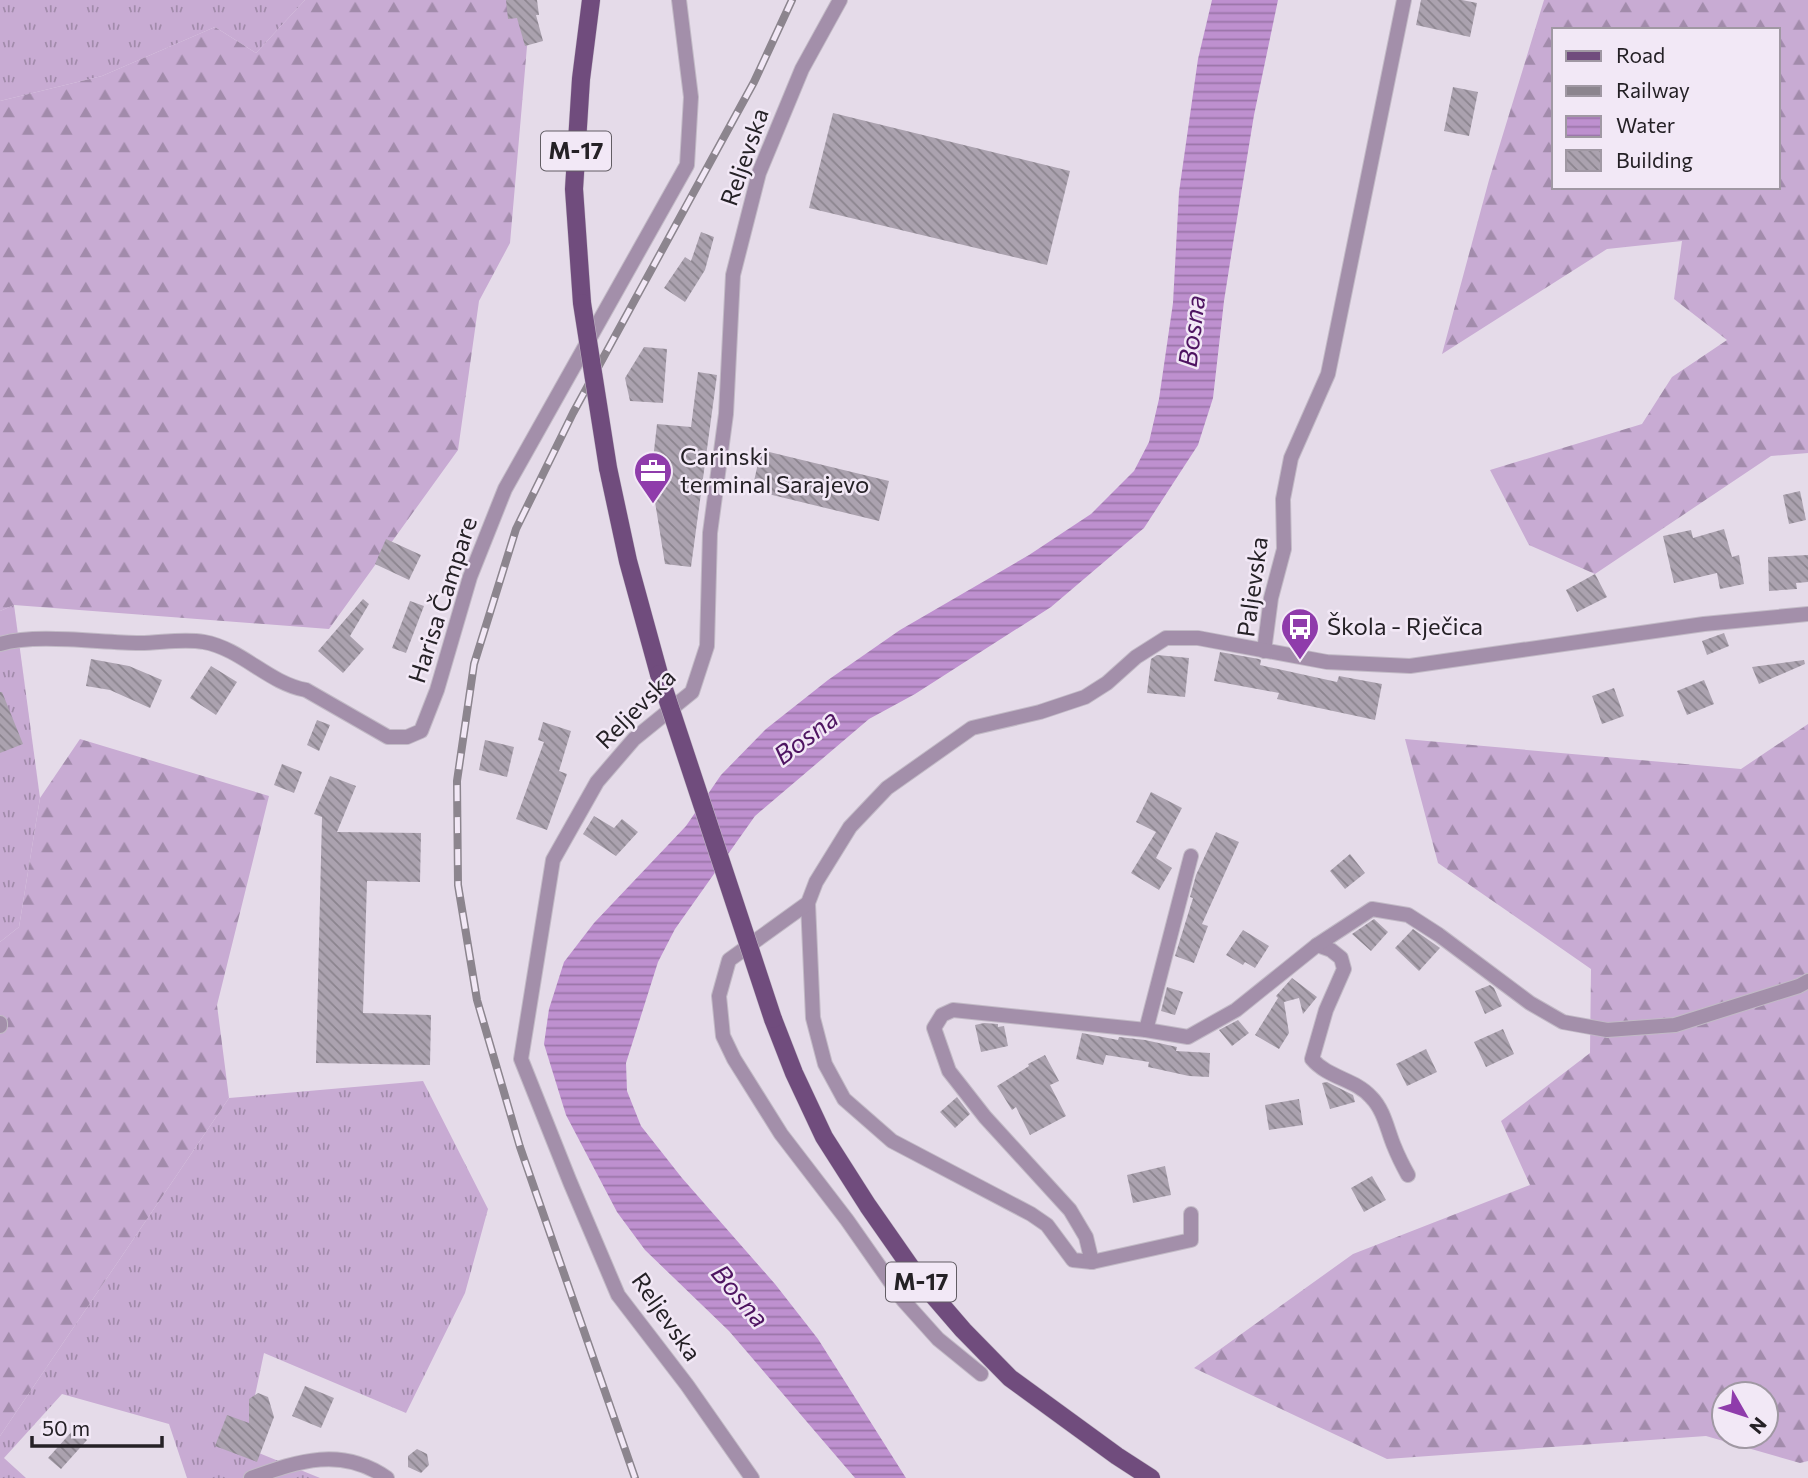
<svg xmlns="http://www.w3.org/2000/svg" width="1808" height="1478" viewBox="0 0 1808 1478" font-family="Commissioner,sans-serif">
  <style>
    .grass { fill: url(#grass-tufts) }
    .forest { fill: url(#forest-firs); fill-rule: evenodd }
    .water { fill: url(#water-rules) }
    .building { fill: url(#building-back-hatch) }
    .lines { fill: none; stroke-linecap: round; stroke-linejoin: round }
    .street-casing { stroke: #c2bac6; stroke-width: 16 }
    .primary-casing { stroke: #c2bac6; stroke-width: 19 }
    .street { stroke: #a38faa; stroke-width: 14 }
    .primary { stroke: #704c7d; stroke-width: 18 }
    .rail-casing { stroke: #8c858e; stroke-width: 8 }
    .rail { stroke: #f2e8f6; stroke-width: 5; stroke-dasharray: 16; stroke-linecap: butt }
    .primary-bridge-casing { stroke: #c2bac6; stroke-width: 19; stroke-linecap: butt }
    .primary-bridge { stroke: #704c7d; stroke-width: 18 }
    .labels { text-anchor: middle; stroke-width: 5; stroke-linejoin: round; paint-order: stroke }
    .shield { fill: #f2e8f6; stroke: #625d64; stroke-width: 2 }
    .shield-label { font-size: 23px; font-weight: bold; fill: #252126 }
    .street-label { font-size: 24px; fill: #252126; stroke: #f2e8f6 }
    .poi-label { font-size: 24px; fill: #252126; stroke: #f2e8f6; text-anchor: start }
    .water-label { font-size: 26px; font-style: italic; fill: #4e1461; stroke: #f2e8f6 }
  </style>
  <defs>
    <pattern id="grass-tufts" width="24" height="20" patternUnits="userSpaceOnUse" patternTransform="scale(1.75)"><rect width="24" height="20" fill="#c8abd3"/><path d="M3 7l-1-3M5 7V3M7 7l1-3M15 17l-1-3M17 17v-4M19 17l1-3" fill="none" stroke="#a28bab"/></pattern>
    <pattern id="forest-firs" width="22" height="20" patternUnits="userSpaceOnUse" patternTransform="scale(1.75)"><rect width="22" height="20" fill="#c8abd3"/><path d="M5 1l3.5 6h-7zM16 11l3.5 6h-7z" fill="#a28bab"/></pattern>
    <pattern id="water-rules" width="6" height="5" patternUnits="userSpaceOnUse" patternTransform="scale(1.75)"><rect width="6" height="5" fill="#be90cf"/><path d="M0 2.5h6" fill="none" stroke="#9a75a8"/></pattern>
    <pattern id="building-back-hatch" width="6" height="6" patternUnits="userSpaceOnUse" patternTransform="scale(1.75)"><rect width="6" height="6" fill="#aba2af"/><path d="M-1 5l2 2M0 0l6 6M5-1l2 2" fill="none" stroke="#8b848e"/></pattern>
  </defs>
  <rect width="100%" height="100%" fill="#e5dbe9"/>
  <g class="grass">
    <path d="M0 0H305L256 53 215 27 102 76 0 101Z"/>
    <path d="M14 605 40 798 19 927 0 942V611Z"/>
    <path d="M423 1081 488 1209 465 1293 406 1413 264 1353 244 1447 320 1478H187L169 1424 62 1394 4 1458 26 1478H0V1436L229 1098Z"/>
  </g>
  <g class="forest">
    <path d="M305 0H531L510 243 479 301 458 450 329 629 14 605 0 611V101L102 76 215 27 256 53Z"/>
    <path d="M1544 0H1808V453L1771 456 1595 574 1529 545 1490 470 1642 424 1672 377 1727 340 1674 299 1682 241 1607 249 1442 354 1489 180ZM1554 30H1778V187H1554Z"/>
    <path d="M1808 724V1461L1800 1463 1706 1436 1387 1459 1194 1368 1353 1254 1530 1185 1501 1121 1590 1053 1591 969 1438 863 1405 739 1741 769ZM1724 1394H1766V1436H1724Z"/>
    <path d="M80 739 269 796 217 1005 229 1098 0 1436V942L19 927 40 798Z"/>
  </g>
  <path class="water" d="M1212 0H1278L1254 115 1235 231 1224 301 1213 398 1198 445 1144 528 1051 607 915 694 869 719 755 816 675 929 658 962 626 1063 627 1091 641 1126 682 1178 775 1284 818 1339 906 1478H855L729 1331 645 1250 617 1212 566 1115 544 1044 549 1009 564 962 594 923 686 826 721 775 766 729 828 680 900 630 1029 555 1091 514 1134 471 1149 442 1159 399 1173 303 1179 192 1198 59Z"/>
  <g class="building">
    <path d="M506 0H537L539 15H536L543 41 525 46 517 18 508 19Z"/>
    <path d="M1421 0H1462L1477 3 1470 37 1416 25Z"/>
    <path d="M1453 87 1478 92 1469 136 1444 131Z"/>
    <path d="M833 113 1070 171 1047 265 809 208Z"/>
    <path d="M701 232 714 237 705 270 685 302 664 288 685 257 691 261Z"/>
    <path d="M644 347 667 349 663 403 630 401 625 378Z"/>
    <path d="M698 372 717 375 691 567 665 564 651 477 657 424 691 427Z"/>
    <path d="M761 450 889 481 879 521 752 490Z"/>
    <path d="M1800 491 1806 520 1789 524 1783 495Z"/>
    <path d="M1724 529 1732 557 1739 555 1744 584 1720 589 1717 573 1674 583 1663 536 1691 530 1693 538Z"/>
    <path d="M386 539 421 555 409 580 375 564Z"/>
    <path d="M1808 555V582L1796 583 1797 589 1769 591 1768 557Z"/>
    <path d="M1595 574 1607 597 1577 612 1566 590Z"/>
    <path d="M363 599 369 604 350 636 364 649 343 673 318 651Z"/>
    <path d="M410 601 424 606 406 653 392 648Z"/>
    <path d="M1724 633 1729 646 1707 655 1702 641Z"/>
    <path d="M1220 652 1259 659 1261 660 1260 665 1337 682 1339 676 1382 684 1375 720 1277 699 1279 693 1214 681Z"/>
    <path d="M1157 655 1189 658 1185 697 1147 693 1151 659Z"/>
    <path d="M91 659 129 666 162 680 150 708 110 690 86 686Z"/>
    <path d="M1804 660 1805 664 1759 684 1752 667Z"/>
    <path d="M211 666 237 682 216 715 190 698Z"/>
    <path d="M1704 680 1714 704 1687 715 1677 691Z"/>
    <path d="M1614 688 1624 716 1602 724 1592 696Z"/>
    <path d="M0 692H2L23 744 0 753Z"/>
    <path d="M317 720 330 725 319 751 307 745Z"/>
    <path d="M543 722 571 731 559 771 567 774 547 830 516 819 544 742 538 740Z"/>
    <path d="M485 740 514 747 507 777 479 770Z"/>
    <path d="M282 764 302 772 294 793 274 785Z"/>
    <path d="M330 776 356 786 337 832 421 833 420 882 367 881 363 1013 431 1015 430 1065 316 1063 322 817 314 814Z"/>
    <path d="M1151 792 1182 808 1156 858 1172 868 1159 890 1131 873 1156 832 1136 822Z"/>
    <path d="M594 816 614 828 622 819 638 832 616 856 583 834Z"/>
    <path d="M1216 832 1239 842 1202 924 1208 926 1194 963 1175 956 1193 898 1190 897 1196 875Z"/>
    <path d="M1350 854 1365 873 1345 889 1330 871Z"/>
    <path d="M1374 919 1388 932 1371 951 1352 934Z"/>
    <path d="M1413 929 1440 948 1419 971 1395 948Z"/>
    <path d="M1243 930 1269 946 1255 968 1245 962 1243 965 1226 955Z"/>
    <path d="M1292 978 1317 997 1303 1014 1299 998 1284 1002 1289 1033 1279 1049 1255 1035 1278 998 1276 996Z"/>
    <path d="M1490 985 1494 988 1502 1006 1485 1014 1475 991Z"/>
    <path d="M1167 987 1183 992 1175 1015 1161 1011Z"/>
    <path d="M1238 1020 1249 1033 1232 1046 1219 1030Z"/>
    <path d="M984 1023 998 1024V1027L1004 1026 1008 1046 981 1052 975 1025Z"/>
    <path d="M1503 1029 1514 1054 1486 1067 1474 1042Z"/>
    <path d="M1082 1033 1118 1040 1119 1037 1145 1040 1177 1047 1176 1051 1210 1053 1209 1077 1189 1076 1148 1067 1149 1062 1106 1055 1103 1065 1076 1059Z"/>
    <path d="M1426 1049 1437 1072 1407 1086 1396 1064Z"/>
    <path d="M1045 1055 1059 1081 1050 1085 1066 1116 1030 1135 1016 1107 1012 1110 997 1086 1029 1066 1028 1064Z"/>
    <path d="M1327 1082 1353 1095 1355 1102 1330 1109 1322 1083Z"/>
    <path d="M957 1097 970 1114 955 1128 940 1112Z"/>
    <path d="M1299 1099 1303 1125 1269 1130 1265 1105Z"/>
    <path d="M1165 1166 1171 1195 1133 1203 1127 1175Z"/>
    <path d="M1372 1176 1386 1200 1364 1212 1351 1188Z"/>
    <path d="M305 1386 334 1398 321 1428 292 1416Z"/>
    <path d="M258 1393 268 1397 274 1417 257 1462 215 1446 227 1415 249 1423V1399Z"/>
    <path d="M75 1428 87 1440 61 1469 48 1458Z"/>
    <path d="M417 1449 427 1454 429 1465 421 1473 408 1467V1456Z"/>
  </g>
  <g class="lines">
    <defs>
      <g id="street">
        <path d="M0 644C38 633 99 643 140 643 161 643 183 638 204 642 242 649 268 683 306 690L388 737H407L421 731 437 690 470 577 505 489 687 165 691 97 679 0"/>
        <path d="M1264 651 1271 598 1284 549 1283 499 1291 458 1328 374 1404 0"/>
        <path d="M808 903 813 1018 825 1064 844 1099 892 1141 1031 1214 1047 1225 1073 1260 1092 1262 1191 1240V1214"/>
        <path d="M1317 945 1331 950 1341 958 1344 969 1326 1010 1312 1059C1328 1078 1355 1079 1371 1097 1384 1110 1387 1129 1394 1146 1398 1156 1403 1166 1408 1175"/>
        <path d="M0 1023V1026"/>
        <path d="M1146 1030 1191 856"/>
        <path d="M1092 1262 1086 1237 1070 1210 985 1117 949 1071 934 1028 942 1015 953 1010 1146 1030 1188 1037 1236 1010 1317 945 1372 909 1408 915 1439 935 1530 1003 1563 1022 1607 1030 1675 1025 1799 986 1808 981"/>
        <path d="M981 1374 938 1339 903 1300 847 1220 781 1134 734 1059 723 1036 719 996 729 960 808 903 816 882 850 827 887 788 972 728 1040 712 1085 697 1107 683 1136 657 1166 638H1198L1327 662 1410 666 1704 624 1808 614"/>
        <path d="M251 1478C299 1461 341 1446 387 1478"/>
        <path d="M752 1478 687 1385 618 1295 570 1182 521 1059 553 860 597 782 634 739 692 692 707 646 710 533 726 414 733 275 759 173 802 69 840 0"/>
      </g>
      <g id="primary">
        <path d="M582 303 574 189 581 79 591 0"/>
        <path d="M608 468 628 561 659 674"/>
        <path d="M773 1019 794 1073 824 1137 868 1206 919 1279 963 1330 1010 1378 1117 1456 1151 1478"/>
      </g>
    </defs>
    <use href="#street" class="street-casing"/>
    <use href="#primary" class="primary-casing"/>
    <use href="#street" class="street"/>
    <use href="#primary" class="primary"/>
    <defs>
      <path id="rail" d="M635 1478 520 1147 477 1000 458 885 457 781 474 664 516 529 573 413 754 82 792 0"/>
    </defs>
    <use href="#rail" class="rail-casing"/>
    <use href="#rail" class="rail"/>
    <defs>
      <g id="primary-bridge">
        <path d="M582 303 608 468"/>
        <path d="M659 674 773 1019"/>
      </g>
    </defs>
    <use href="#primary-bridge" class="primary-bridge-casing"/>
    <use href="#primary-bridge" class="primary-bridge"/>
  </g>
  <defs>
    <symbol id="office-pin" viewBox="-11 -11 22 30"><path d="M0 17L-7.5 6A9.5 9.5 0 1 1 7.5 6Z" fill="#8f3cab" stroke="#f2e8f6"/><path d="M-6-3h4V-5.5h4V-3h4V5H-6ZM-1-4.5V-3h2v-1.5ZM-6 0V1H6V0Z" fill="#fff"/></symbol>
    <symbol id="bus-pin" viewBox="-11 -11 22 30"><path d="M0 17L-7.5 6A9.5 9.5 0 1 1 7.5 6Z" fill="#8f3cab" stroke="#f2e8f6"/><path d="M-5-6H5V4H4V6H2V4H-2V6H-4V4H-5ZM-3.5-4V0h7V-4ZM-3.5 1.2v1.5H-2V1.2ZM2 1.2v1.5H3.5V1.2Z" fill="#fff"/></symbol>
  </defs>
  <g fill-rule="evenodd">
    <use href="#office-pin" x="631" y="449" width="44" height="60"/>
    <use href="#bus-pin" x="1278" y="605" width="44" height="60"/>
  </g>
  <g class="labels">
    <g class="shield">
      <rect x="541" y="131.5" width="70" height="39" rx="5"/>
      <rect x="886" y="1262.5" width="70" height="39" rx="5"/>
    </g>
    <g class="shield-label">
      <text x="576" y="159">M-17</text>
      <text x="921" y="1290">M-17</text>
    </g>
    <g class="street-label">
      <text transform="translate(745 157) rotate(-71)" y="8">Reljevska</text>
      <text transform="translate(1253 587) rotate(-82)" y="8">Paljevska</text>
      <text transform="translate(443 600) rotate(-72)" y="8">Harisa Čampare</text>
      <text transform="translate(636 709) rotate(-45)" y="8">Reljevska</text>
      <text transform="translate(666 1317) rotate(55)" y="8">Reljevska</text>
    </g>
    <g class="poi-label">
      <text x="680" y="465">Carinski<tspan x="680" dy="28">terminal Sarajevo</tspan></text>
      <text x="1327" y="635">Škola - Rječica</text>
    </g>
    <g class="water-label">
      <text transform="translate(1192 331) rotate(-83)" y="9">Bosna</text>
      <text transform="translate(806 737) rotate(-37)" y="9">Bosna</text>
      <text transform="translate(740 1296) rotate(50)" y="9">Bosna</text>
    </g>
  </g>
  <rect x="1552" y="28" width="228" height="161" fill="#f2e8f6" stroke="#a098a3" stroke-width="2"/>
  <rect x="1566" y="51" width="35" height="10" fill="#704c7d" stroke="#a098a3" stroke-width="2"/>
  <text x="1616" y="63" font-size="21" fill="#252126">Road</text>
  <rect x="1566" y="86" width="35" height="10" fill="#8c858e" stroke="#a098a3" stroke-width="2"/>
  <text x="1616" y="98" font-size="21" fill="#252126">Railway</text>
  <rect x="1566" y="116" width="35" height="21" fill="url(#water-rules)" stroke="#a098a3" stroke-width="2"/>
  <text x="1616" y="133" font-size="21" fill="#252126">Water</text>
  <rect x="1566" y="150" width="35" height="21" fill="url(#building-back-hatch)" stroke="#a098a3" stroke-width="2"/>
  <text x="1616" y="168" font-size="21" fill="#252126">Building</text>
  <g transform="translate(1745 1415) rotate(129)"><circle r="33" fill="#f2e8f6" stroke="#a098a3" stroke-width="2"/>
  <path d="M0-5L12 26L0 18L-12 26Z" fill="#8f3cab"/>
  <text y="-10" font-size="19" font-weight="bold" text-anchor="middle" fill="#252126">N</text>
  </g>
  <path d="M32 1436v10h130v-10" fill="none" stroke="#252126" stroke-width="3.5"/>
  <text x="42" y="1436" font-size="21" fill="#252126" stroke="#f2e8f6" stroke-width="5" paint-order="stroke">50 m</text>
</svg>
